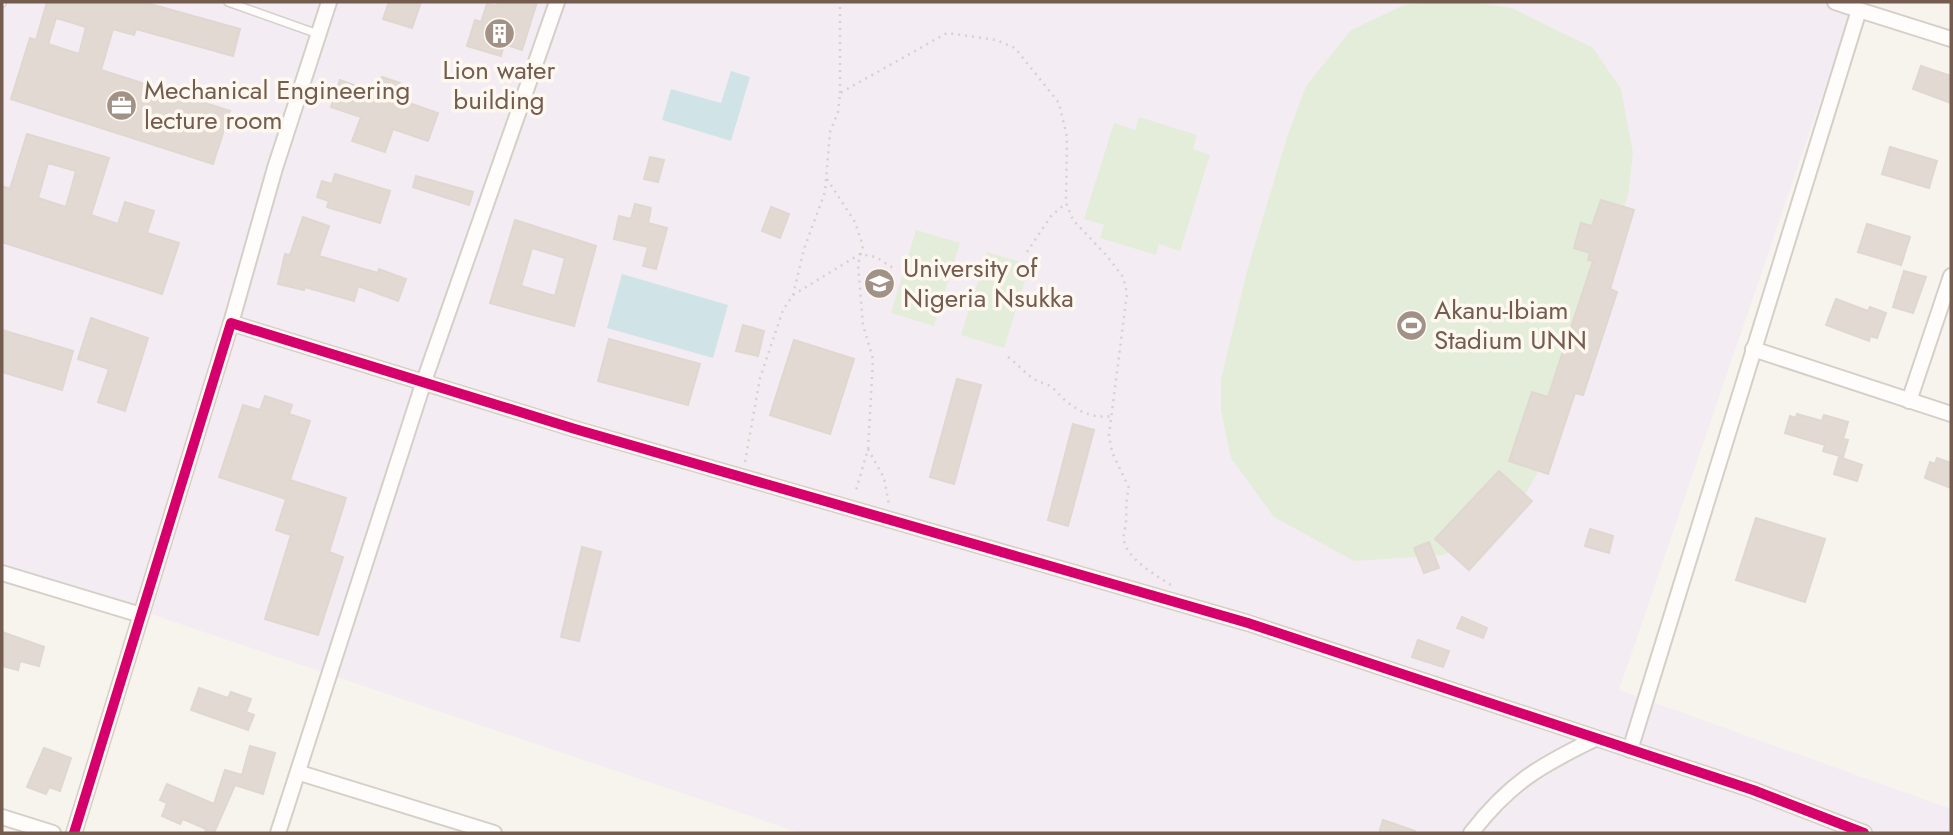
<svg xmlns="http://www.w3.org/2000/svg" width="1953" height="835" viewBox="0 0 1953 835" font-family="Jost,sans-serif">
  <style>
    .education { fill: #f4ecf3 }
    .green { fill: #e4edd9 }
    .water { fill: #d0e4e7 }
    .building { fill: #e1d9d2; stroke: #dfd7d0; stroke-width: 2; fill-rule: evenodd }
    .lines { fill: none; stroke-linecap: round; stroke-linejoin: round }
    .service-casing { stroke: #d5cfc8; stroke-width: 10 }
    .minor-casing { stroke: #d5cfc8; stroke-width: 18 }
    .path { stroke: #d8d1cc; stroke-width: 2.5; stroke-dasharray: 2 5; stroke-linecap: butt }
    .service { stroke: #fefdfc; stroke-width: 7 }
    .minor { stroke: #fefdfc; stroke-width: 14 }
    .cycleway-casing { stroke: #fef8f0; stroke-width: 15 }
    .cycleway { stroke: #d6006c; stroke-width: 10 }
    .labels { text-anchor: middle; stroke-width: 7; stroke-linejoin: round; paint-order: stroke }
    .poi-label { font-size: 26px; fill: #745c4e; stroke: #fef8f0; text-anchor: start }
  </style>
  <rect width="100%" height="100%" fill="#f7f3ed"/>
  <path class="education" d="M2 2H1854L1619 690 1951 809V833H800L2 564Z"/>
  <g class="green">
    <path d="M1431 2H1470L1512 8 1593 48 1621 89 1633 153 1628 195 1549 453 1514 514 1444 555 1354 561 1274 517 1231 458 1221 411V379L1247 271 1288 134 1306 86 1351 30 1404 5Z"/>
    <path d="M1139 117 1197 135 1193 149 1210 155 1180 251 1159 244 1156 255 1100 238 1104 225 1084 219 1114 123 1135 130Z"/>
    <path d="M916 230 960 243 934 326 891 313Z"/>
    <path d="M987 252 1030 265 1004 348 961 335Z"/>
  </g>
  <g class="water">
    <path d="M731 71 750 77 731 141 662 120 671 89 721 103Z"/>
    <path d="M622 274 728 305 713 358 607 328Z"/>
  </g>
  <g class="building">
    <path d="M47 2H143L240 29 233 56 136 29 134 35 113 29 101 70 230 111 213 164 11 99 30 38 36 40ZM56 18 86 27 79 54 48 44Z"/>
    <path d="M389 2H421L412 28 383 19Z"/>
    <path d="M497 2H537L522 50 504 44 501 56 467 46 475 20 481 22 487 4 496 6Z"/>
    <path d="M1921 66 1951 76V103L1913 89Z"/>
    <path d="M382 77 400 83 395 98 438 113 428 141 393 129 385 152 352 141 361 117 331 107 340 80 376 93Z"/>
    <path d="M27 134 109 158 91 215 118 224 125 202 154 211 147 233 179 243 162 294 2 242V186L10 189ZM48 163 76 171 66 207 38 198Z"/>
    <path d="M1890 147 1937 161 1929 188 1882 174Z"/>
    <path d="M650 157 664 160 658 182 644 179Z"/>
    <path d="M335 174 390 191 380 223 327 207 329 201 317 197 322 181 332 184Z"/>
    <path d="M416 176 473 192 469 205 413 187Z"/>
    <path d="M1601 200 1634 210 1610 289 1617 292 1583 395 1575 393 1548 474 1509 461 1532 392 1548 397 1593 261 1588 260 1590 253 1574 248 1581 223 1592 226Z"/>
    <path d="M635 204 651 208 648 223 667 228 656 269 643 266 648 247 614 239 619 216 631 219Z"/>
    <path d="M771 207 789 214 780 238 762 231Z"/>
    <path d="M303 217 329 226 319 256 378 273 379 269 406 279 398 301 358 286 354 301 305 287 304 290 278 284 285 254 290 255Z"/>
    <path d="M515 220 596 246 574 326 490 303ZM532 248 565 258 555 296 521 286Z"/>
    <path d="M1867 224 1910 237 1901 265 1858 252Z"/>
    <path d="M1904 271 1926 277 1913 313 1893 307Z"/>
    <path d="M1836 299 1868 311 1870 307 1886 313 1877 338 1870 336 1869 341 1826 325Z"/>
    <path d="M91 318 148 338 125 411 98 402 109 369 78 359Z"/>
    <path d="M743 325 764 331 758 356 736 351Z"/>
    <path d="M2 330 73 351 62 390 2 372Z"/>
    <path d="M609 339 700 364 688 405 598 381Z"/>
    <path d="M794 340 854 359 830 434 770 415Z"/>
    <path d="M957 379 981 385 954 484 930 477Z"/>
    <path d="M265 396 292 405 289 414 310 421 290 480 346 498 329 552 343 557 318 635 265 619 291 535 276 530 286 499 219 477 243 405 260 410Z"/>
    <path d="M1797 414 1822 421 1824 415 1848 422 1843 439 1848 440 1843 457 1823 451 1825 445 1785 433 1790 416 1796 418Z"/>
    <path d="M1073 424 1094 430 1068 526 1048 520Z"/>
    <path d="M1839 457 1862 465 1857 481 1834 474Z"/>
    <path d="M1937 458 1951 463V488L1925 478 1930 462 1935 464Z"/>
    <path d="M1499 471 1532 501 1469 570 1435 539Z"/>
    <path d="M1756 518 1825 539 1805 602 1736 580Z"/>
    <path d="M1590 529 1613 536 1609 553 1585 546Z"/>
    <path d="M1429 542 1439 568 1424 573 1414 548Z"/>
    <path d="M582 547 601 552 579 641 561 637Z"/>
    <path d="M1462 617 1487 628 1483 638 1457 628Z"/>
    <path d="M2 632 44 647 39 666 20 661 18 670 2 666Z"/>
    <path d="M1418 640 1449 651 1443 667 1412 657Z"/>
    <path d="M199 688 228 698 231 692 251 699 246 712 254 715 248 730 191 710Z"/>
    <path d="M250 746 275 753 263 794 235 785 214 833H205L206 829 183 819 180 824 162 816 167 803 160 800 167 784 214 804 225 770 242 775Z"/>
    <path d="M44 748 71 758 60 791 49 787 46 794 27 787Z"/>
    <path d="M1383 820 1415 831V833H1379Z"/>
  </g>
  <g class="lines">
    <defs>
      <g id="service">
        <path d="M228 2 318 34"/>
        <path d="M2 3V2"/>
      </g>
      <g id="minor">
        <path d="M1859 10 1951 39"/>
        <path d="M231 323 275 168 329 2"/>
        <path d="M1753 349 1951 414"/>
        <path d="M1909 401 1951 276"/>
        <path d="M2 573 141 615"/>
        <path d="M1630 750 1859 10 1835 2"/>
        <path d="M300 773 494 833"/>
        <path d="M2 817 53 833"/>
        <path d="M74 833 231 323 575 429 1248 623 1753 790 1864 833"/>
        <path d="M278 833 423 384 557 2"/>
        <path d="M1471 833C1510 783 1539 766 1595 739"/>
      </g>
    </defs>
    <use href="#service" class="service-casing"/>
    <use href="#minor" class="minor-casing"/>
    <g class="path">
      <path d="M840 93V2"/>
      <path d="M827 179 855 222 863 246 858 264 863 325 873 359 868 449 855 494"/>
      <path d="M1027 252 1051 216 1066 203"/>
      <path d="M793 295 860 254 876 257 893 268"/>
      <path d="M1008 357C1017 364 1025 373 1034 379 1040 383 1049 384 1054 389 1069 406 1088 420 1112 416"/>
      <path d="M868 449 884 478 889 505"/>
      <path d="M745 462 760 378 783 310 793 295 804 249 825 192 830 132 838 112 840 93 947 33 996 40 1015 48 1059 103 1067 137 1066 203 1073 220 1107 256 1123 277 1127 293 1109 435 1112 452 1129 488C1125 501 1127 509 1126 522 1126 527 1123 533 1124 539 1125 558 1157 576 1171 585"/>
    </g>
    <use href="#service" class="service"/>
    <use href="#minor" class="minor"/>
    <defs>
      <path id="cycleway" d="M74 833 231 323 575 429 1248 623 1753 790 1864 833"/>
    </defs>
    <use href="#cycleway" class="cycleway-casing"/>
    <use href="#cycleway" class="cycleway"/>
  </g>
  <defs>
    <symbol id="building-disc" viewBox="-11 -11 22 22"><circle r="9.5" fill="#a29186" stroke="#fef8f0"/><path d="M-4-6H4V6H1V3H-1V6H-4ZM-2.5-4.3h1.7v1.8h-1.7ZM.8-4.3h1.7v1.8H.8ZM-2.5-1h1.7V.8h-1.7ZM.8-1h1.7V.8H.8Z" fill="#fff"/></symbol>
    <symbol id="office-disc" viewBox="-11 -11 22 22"><circle r="9.5" fill="#a29186" stroke="#fef8f0"/><path d="M-6-3h4V-5.5h4V-3h4V5H-6ZM-1-4.5V-3h2v-1.5ZM-6 0V1H6V0Z" fill="#fff"/></symbol>
    <symbol id="university-disc" viewBox="-11 -11 22 22"><circle r="9.5" fill="#a29186" stroke="#fef8f0"/><path d="M0-5L7-2L0 1L-7-2ZM-4 1L0 2.5L4 1V4Q0 6-4 4Z" fill="#fff"/></symbol>
    <symbol id="stadium-disc" viewBox="-11 -11 22 22"><circle r="9.5" fill="#a29186" stroke="#fef8f0"/><path d="M0-5a6.5 5 0 1 0 0 10a6.5 5 0 1 0 0-10ZM-3.5-1.8h7v3.6h-7Z" fill="#fff"/></symbol>
  </defs>
  <g fill-rule="evenodd">
    <use href="#building-disc" x="482" y="16" width="35" height="35"/>
    <use href="#office-disc" x="104" y="88" width="35" height="35"/>
    <use href="#university-disc" x="862" y="266" width="35" height="35"/>
    <use href="#stadium-disc" x="1394" y="308" width="35" height="35"/>
  </g>
  <g class="labels">
    <g class="poi-label">
      <text x="499" y="79" text-anchor="middle">Lion water<tspan x="499" dy="30">building</tspan></text>
      <text x="144" y="99">Mechanical Engineering<tspan x="144" dy="30">lecture room</tspan></text>
      <text x="903" y="277">University of<tspan x="903" dy="30">Nigeria Nsukka</tspan></text>
      <text x="1434" y="319">Akanu-Ibiam<tspan x="1434" dy="30">Stadium UNN</tspan></text>
    </g>
  </g>
  <rect width="1953" height="835" fill="none" stroke="#745c4e" stroke-width="7"/>
</svg>
